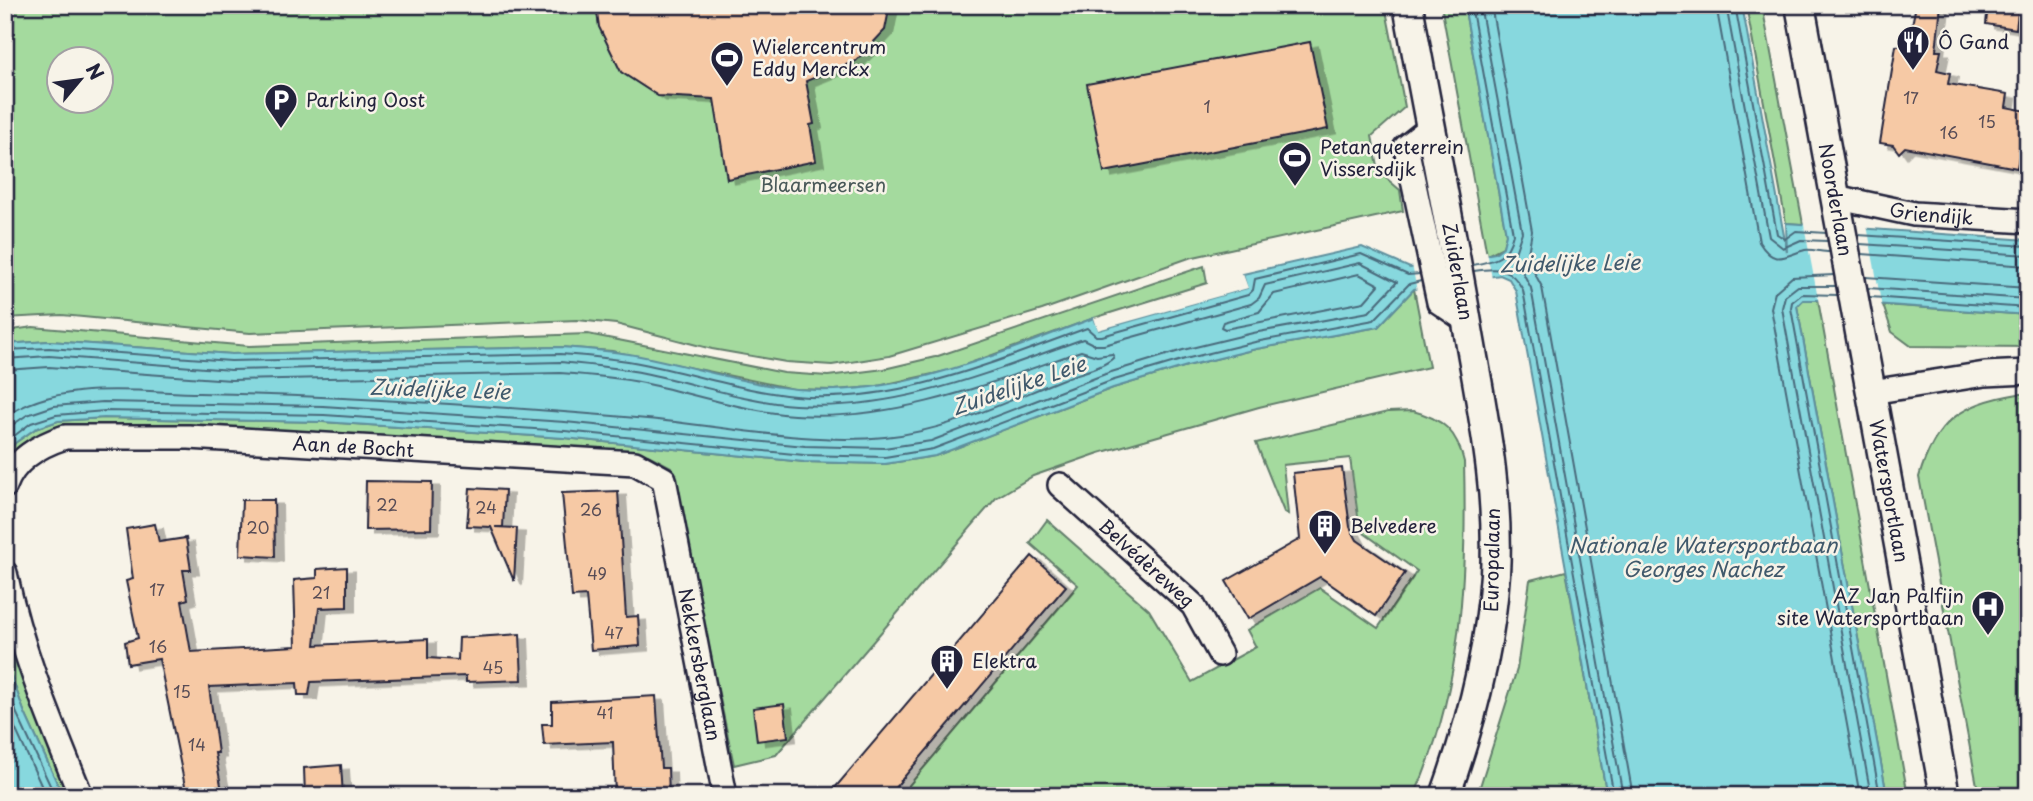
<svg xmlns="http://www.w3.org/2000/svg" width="2033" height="801" viewBox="0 0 2033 801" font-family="'Playpen Sans',sans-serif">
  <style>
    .green { fill: #a4da9e; stroke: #637e6c; stroke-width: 2; fill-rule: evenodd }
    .water { fill: #87d8de; stroke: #5f8f9d; stroke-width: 2 }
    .pier { fill: #f7f3e8 }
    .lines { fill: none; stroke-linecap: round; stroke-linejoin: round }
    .shore { stroke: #4a6b7c; stroke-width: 2 }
    .building { fill: #f6c9a5; stroke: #22223b; stroke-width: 2; filter: url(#shadow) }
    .minor-casing { stroke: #22223b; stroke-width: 28 }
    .tertiary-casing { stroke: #22223b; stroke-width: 33 }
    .minor { stroke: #f7f3e8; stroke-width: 23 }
    .tertiary { stroke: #f7f3e8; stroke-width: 28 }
    .labels { text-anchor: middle; stroke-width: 5; stroke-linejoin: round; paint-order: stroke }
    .number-label { font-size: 16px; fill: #574c56 }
    .poi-label { font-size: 19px; fill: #22223b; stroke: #f7f3e8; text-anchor: start }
    .park-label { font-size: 19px; fill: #495959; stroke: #f7f3e8 }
    .street-label { font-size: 19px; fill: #22223b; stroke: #f7f3e8 }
    .water-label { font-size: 21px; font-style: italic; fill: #40596c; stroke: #f7f3e8 }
  </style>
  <defs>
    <filter id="shadow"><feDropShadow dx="8" dy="4.5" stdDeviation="0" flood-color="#0004"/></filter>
  </defs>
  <rect width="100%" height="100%" fill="#f7f3e8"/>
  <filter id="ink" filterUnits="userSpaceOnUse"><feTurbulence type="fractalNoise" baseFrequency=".0143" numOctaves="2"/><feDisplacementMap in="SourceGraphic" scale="14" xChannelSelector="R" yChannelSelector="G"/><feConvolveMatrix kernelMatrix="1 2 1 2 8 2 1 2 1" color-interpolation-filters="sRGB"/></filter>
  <g filter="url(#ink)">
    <g class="green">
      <path d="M5 5H1385L1405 107 1372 136 1379 172 1400 190 1403 211 1189 258 1042 310 889 356 832 365 786 362 712 349 616 324 577 320 250 333 62 315 5 318ZM60 60H102V102H60Z"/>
      <path d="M1441 5H1464L1506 234 1503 247 1487 255Z"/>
      <path d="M1746 5H1762L1803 224 1786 223Z"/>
      <path d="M1204 266 1207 283 1094 318 951 370 873 387 834 390 794 389 612 351 560 347 232 354 49 341 5 344V331L33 327 249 346 588 334 784 373 828 376 884 369 935 357Z"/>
      <path d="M1414 289 1429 367 1259 407 1099 453 1033 476 996 498 776 755 734 765 671 467 648 455 641 460 89 431 5 470V454L15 443 35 429 58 421 104 418 323 422 564 438 804 462 885 464 935 456 1113 388 1187 366 1256 349 1378 327Z"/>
      <path d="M1803 300H1818L1908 796H1887L1797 306Z"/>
      <path d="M1883 305 2028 315V347L1911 346 1892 332Z"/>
      <path d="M2018 394H2028V796H1979L1919 477C1935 421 1962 403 2018 394Z"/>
      <path d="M1413 411C1443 419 1457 431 1464 462 1467 576 1462 691 1414 796H900L1078 585 1030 543 1047 520 1149 610 1192 682 1256 647 1247 630 1320 588 1378 628 1417 571 1364 533 1359 524 1350 458 1283 465 1288 514 1284 512 1256 443 1388 412Z"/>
      <path d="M1566 571 1607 796H1477L1517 669 1530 580Z"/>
      <path d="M5 618 25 685 71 796H63L24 711 5 659Z"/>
    </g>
    <g class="water">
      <path d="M1464 5H1742L1787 252 1786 223 2028 240V315L1818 300H1803L1797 306 1887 796H1607L1516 291 1509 279 1500 275 1414 289 1378 327 1256 349 1187 366 1113 388 935 456 885 464 804 462 564 438 323 422 104 418 58 421 35 429 15 443 5 454 6 344 49 341 232 354 560 347C589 349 617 351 645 357 695 367 745 384 796 389 900 398 999 353 1094 318L1099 330 1247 288 1243 274 1362 247 1410 268 1495 253 1503 247 1506 234Z"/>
      <path d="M5 659 24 711 63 796H5Z"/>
    </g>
    <g class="pier">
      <path d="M1803 220 1867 225 1882 308 1819 304Z"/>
      <path d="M1487 251 1492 279 1417 292 1412 264Z"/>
      <path d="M1243 274 1248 288 1098 330 1094 318 1098 317 1101 326 1243 286 1239 275Z"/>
    </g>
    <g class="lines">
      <g class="shore">
        <path d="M1471 5 1513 234C1508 258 1495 261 1473 265"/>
        <path d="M1480 5 1522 232 1512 262 1522 271 1531 288 1623 796"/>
        <path d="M1491 5 1532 231 1527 259 1542 287 1633 796"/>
        <path d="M1716 5 1759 242C1775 268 1785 255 1805 250 1812 249 1822 252 1829 252"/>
        <path d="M1726 5 1769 237 1783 248 1801 240 1827 241"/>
        <path d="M1735 5 1777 234 1785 239 1796 231 1826 233"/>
        <path d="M1858 235 2028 246"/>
        <path d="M1860 244 2028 255"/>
        <path d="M1862 254 2028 266"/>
        <path d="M1474 271C1498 267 1511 267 1523 290L1614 796"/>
        <path d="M1359 274 1379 285 1364 302 1225 329 1221 327 1223 322 1259 312 1274 294Z"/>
        <path d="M1834 275 1792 277 1775 292 1771 308 1860 796"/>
        <path d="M1866 277 2028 288"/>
        <path d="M1835 286H1798L1785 296 1782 308 1871 796"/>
        <path d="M1868 288 2028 299"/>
        <path d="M1837 295 1802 294 1792 302 1791 308 1880 796"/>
        <path d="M1870 297 2028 308"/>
        <path d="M5 350 49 348 231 361 560 354C589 356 616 358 644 364 694 374 744 391 795 396 897 405 993 362 1087 328L1096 336H1102L1248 295 1253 290 1255 279 1361 254 1408 275 1420 274"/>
        <path d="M5 359 49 356 231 370 560 362C588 365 616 367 644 373 694 383 744 401 795 405 897 412 990 372 1083 339L1095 345H1104L1251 304 1259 298 1265 285 1360 263 1397 282 1369 312 1253 333 1183 350 1108 373 931 441 884 448 805 446 565 422 323 406 103 402 54 406 27 415 5 430"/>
        <path d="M5 370 49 367 231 380 560 373C588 375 616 377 644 383 693 394 744 411 794 415 896 422 988 384 1081 351L1097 356 1112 354 1114 357C1104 368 1078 373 1063 379 1005 402 948 431 885 437 809 445 723 426 647 419 498 406 349 396 199 393 137 392 58 379 5 417"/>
        <path d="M5 443 31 423 56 415 105 411 324 415 565 431 804 455 885 457 933 449 1111 381 1185 359 1255 342 1374 320 1409 284 1421 281"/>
        <path d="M5 680 17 714 55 796"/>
        <path d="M5 706 46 796"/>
      </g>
    </g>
    <g class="building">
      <path d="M596 5H890L885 30 856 61 806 81 814 124 810 125 816 161 727 179 714 99 658 96 621 72 599 27Z"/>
      <path d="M1916 5H1941L1936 51H1941L1937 70 1950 73 1948 84 2008 94 2006 107 2027 111 2017 168 1905 147 1899 153 1893 145 1880 143 1896 46 1908 45Z"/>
      <path d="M1988 5H2019L2016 29 1986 24Z"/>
      <path d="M1310 42 1328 129 1104 172 1087 84Z"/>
      <path d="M1342 468 1350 527 1357 540 1405 573 1376 616 1320 577 1248 619 1226 581 1300 539 1293 473Z"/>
      <path d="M366 481 432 482 431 529 365 530Z"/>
      <path d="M470 488 505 490 503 527H495L517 528 514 581 491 527 467 526Z"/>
      <path d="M618 491 626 617 638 616 640 646 591 650 586 596 572 597 562 493Z"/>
      <path d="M242 500H274L275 557 240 555Z"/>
      <path d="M155 524 159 542 186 538 191 570H183L188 599 182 601 191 652 296 646 294 580 317 578V569L347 567V607L319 608 315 645 428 639V658L458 660 459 638 520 634 522 680 466 682V676L311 682 309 695H298L297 683 209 687 218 753H215L223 796H187L159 659 128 664 125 642 138 638 126 581 133 579 126 529Z"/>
      <path d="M1032 556 1066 586 888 796H828Z"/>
      <path d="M656 696 661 768H668L669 796H615L613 742 544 745 542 724H552V702Z"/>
      <path d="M784 704 788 737 757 741 753 708Z"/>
      <path d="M341 765 343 796H305L304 768Z"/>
    </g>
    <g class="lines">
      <defs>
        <g id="minor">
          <path d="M1430 128 1406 147 1439 302 1467 321"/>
          <path id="s1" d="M1835 197 1914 214 2028 221"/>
          <path d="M1871 392 1985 374 2028 372"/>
          <path id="s2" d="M1060 485 1193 605 1220 654"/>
          <path id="s3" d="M5 486C14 460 40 445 65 437H189L635 463 664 479 725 796"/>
          <path d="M5 573C21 651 51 722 81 796"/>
        </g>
        <g id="tertiary">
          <path id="s4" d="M1408 5C1427 111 1449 217 1467 323 1481 406 1500 489 1495 574 1490 650 1471 724 1445 796"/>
          <path id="s5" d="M1800 5 1945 796"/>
        </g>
      </defs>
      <use href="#minor" class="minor-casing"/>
      <use href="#tertiary" class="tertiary-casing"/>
      <use href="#minor" class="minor"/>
      <use href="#tertiary" class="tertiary"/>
    </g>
  </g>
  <defs>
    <symbol id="restaurant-pin" viewBox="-11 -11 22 30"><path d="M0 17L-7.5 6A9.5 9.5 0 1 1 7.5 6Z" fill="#22223b" stroke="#f7f3e8"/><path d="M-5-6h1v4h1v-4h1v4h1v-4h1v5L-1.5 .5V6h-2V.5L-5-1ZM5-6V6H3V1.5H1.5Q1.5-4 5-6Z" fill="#fff"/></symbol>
    <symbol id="stadium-pin" viewBox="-11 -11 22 30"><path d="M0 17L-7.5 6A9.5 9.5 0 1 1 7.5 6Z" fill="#22223b" stroke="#f7f3e8"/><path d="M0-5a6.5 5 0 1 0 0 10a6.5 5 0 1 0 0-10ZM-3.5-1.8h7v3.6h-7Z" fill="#fff"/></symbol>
    <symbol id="parking-pin" viewBox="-11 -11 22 30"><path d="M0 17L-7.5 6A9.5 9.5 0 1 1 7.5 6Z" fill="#22223b" stroke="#f7f3e8"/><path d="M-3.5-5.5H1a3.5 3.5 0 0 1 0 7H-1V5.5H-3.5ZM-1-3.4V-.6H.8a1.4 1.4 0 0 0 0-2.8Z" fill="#fff"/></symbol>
    <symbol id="building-pin" viewBox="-11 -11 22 30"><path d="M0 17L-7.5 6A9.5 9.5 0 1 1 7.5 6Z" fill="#22223b" stroke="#f7f3e8"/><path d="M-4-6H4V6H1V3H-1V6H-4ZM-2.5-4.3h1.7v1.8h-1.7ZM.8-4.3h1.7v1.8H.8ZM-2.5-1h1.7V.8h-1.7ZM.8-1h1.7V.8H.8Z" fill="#fff"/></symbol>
    <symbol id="hospital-pin" viewBox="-11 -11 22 30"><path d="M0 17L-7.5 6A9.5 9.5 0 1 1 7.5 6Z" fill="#22223b" stroke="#f7f3e8"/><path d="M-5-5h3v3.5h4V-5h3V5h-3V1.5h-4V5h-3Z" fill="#fff"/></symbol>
  </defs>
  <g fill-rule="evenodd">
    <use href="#restaurant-pin" x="1894" y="23" width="38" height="52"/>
    <use href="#stadium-pin" x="708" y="39" width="38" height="52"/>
    <use href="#parking-pin" x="262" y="81" width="38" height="52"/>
    <use href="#stadium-pin" x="1276" y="139" width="38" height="52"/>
    <use href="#building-pin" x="1306" y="507" width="38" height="52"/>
    <use href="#hospital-pin" x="1969" y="588" width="38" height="52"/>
    <use href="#building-pin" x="928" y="642" width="38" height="52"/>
  </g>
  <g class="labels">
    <g class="number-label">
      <text x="1911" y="104">17</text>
      <text x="1207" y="113">1</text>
      <text x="1987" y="128">15</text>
      <text x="1949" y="139">16</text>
      <text x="387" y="511">22</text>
      <text x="486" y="514">24</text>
      <text x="591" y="516">26</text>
      <text x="258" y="534">20</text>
      <text x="597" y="580">49</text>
      <text x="157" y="596">17</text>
      <text x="321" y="599">21</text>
      <text x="614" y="639">47</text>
      <text x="158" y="653">16</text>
      <text x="493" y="674">45</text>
      <text x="182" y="698">15</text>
      <text x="605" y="719">41</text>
      <text x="197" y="751">14</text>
    </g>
    <g class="poi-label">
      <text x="1938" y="49">Ô Gand</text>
      <text x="752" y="54">Wielercentrum<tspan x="752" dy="22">Eddy Merckx</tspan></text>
      <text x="306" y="107">Parking Oost</text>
      <text x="1320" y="154">Petanqueterrein<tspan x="1320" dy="22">Vissersdijk</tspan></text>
      <text x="1350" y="533">Belvedere</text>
      <text x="1964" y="603" text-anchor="end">AZ Jan Palfijn<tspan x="1964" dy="22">site Watersportbaan</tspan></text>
      <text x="972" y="668">Elektra</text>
    </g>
    <g class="park-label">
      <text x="823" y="192">Blaarmeersen</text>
    </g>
    <g class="street-label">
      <text dy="7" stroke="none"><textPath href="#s5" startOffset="198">Noorderlaan</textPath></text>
      <text dy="7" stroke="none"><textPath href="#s1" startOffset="98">Griendijk</textPath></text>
      <text dy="7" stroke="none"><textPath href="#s4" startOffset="271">Zuiderlaan</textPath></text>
      <text dy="7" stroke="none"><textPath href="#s3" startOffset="369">Aan de Bocht</textPath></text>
      <text dy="7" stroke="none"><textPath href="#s5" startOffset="494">Watersportlaan</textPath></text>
      <text transform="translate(1492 560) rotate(-89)" y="7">Europalaan</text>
      <text dy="7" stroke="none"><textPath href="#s2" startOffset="117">Belvédèreweg</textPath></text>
      <text dy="7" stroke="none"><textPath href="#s3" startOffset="873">Nekkersberglaan</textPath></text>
    </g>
    <g class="water-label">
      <text transform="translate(1570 264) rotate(-1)" y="7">Zuidelijke Leie</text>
      <text transform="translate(1019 386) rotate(-19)" y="7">Zuidelijke Leie</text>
      <text transform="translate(440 390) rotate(2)" y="7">Zuidelijke Leie</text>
      <text x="1703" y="553">Nationale Watersportbaan<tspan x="1703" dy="24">Georges Nachez</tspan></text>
    </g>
  </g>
  <rect width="2033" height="801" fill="none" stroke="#f7f3e8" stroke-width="28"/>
  <rect x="14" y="14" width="2005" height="773" fill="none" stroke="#22223b" stroke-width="2.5" filter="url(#ink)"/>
  <g transform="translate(80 80) rotate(61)"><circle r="33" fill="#f7f3e8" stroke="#a29fa3" stroke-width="2"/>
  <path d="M0-5L12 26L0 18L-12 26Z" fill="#22223b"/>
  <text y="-10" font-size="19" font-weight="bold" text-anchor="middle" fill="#22223b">N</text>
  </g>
</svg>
